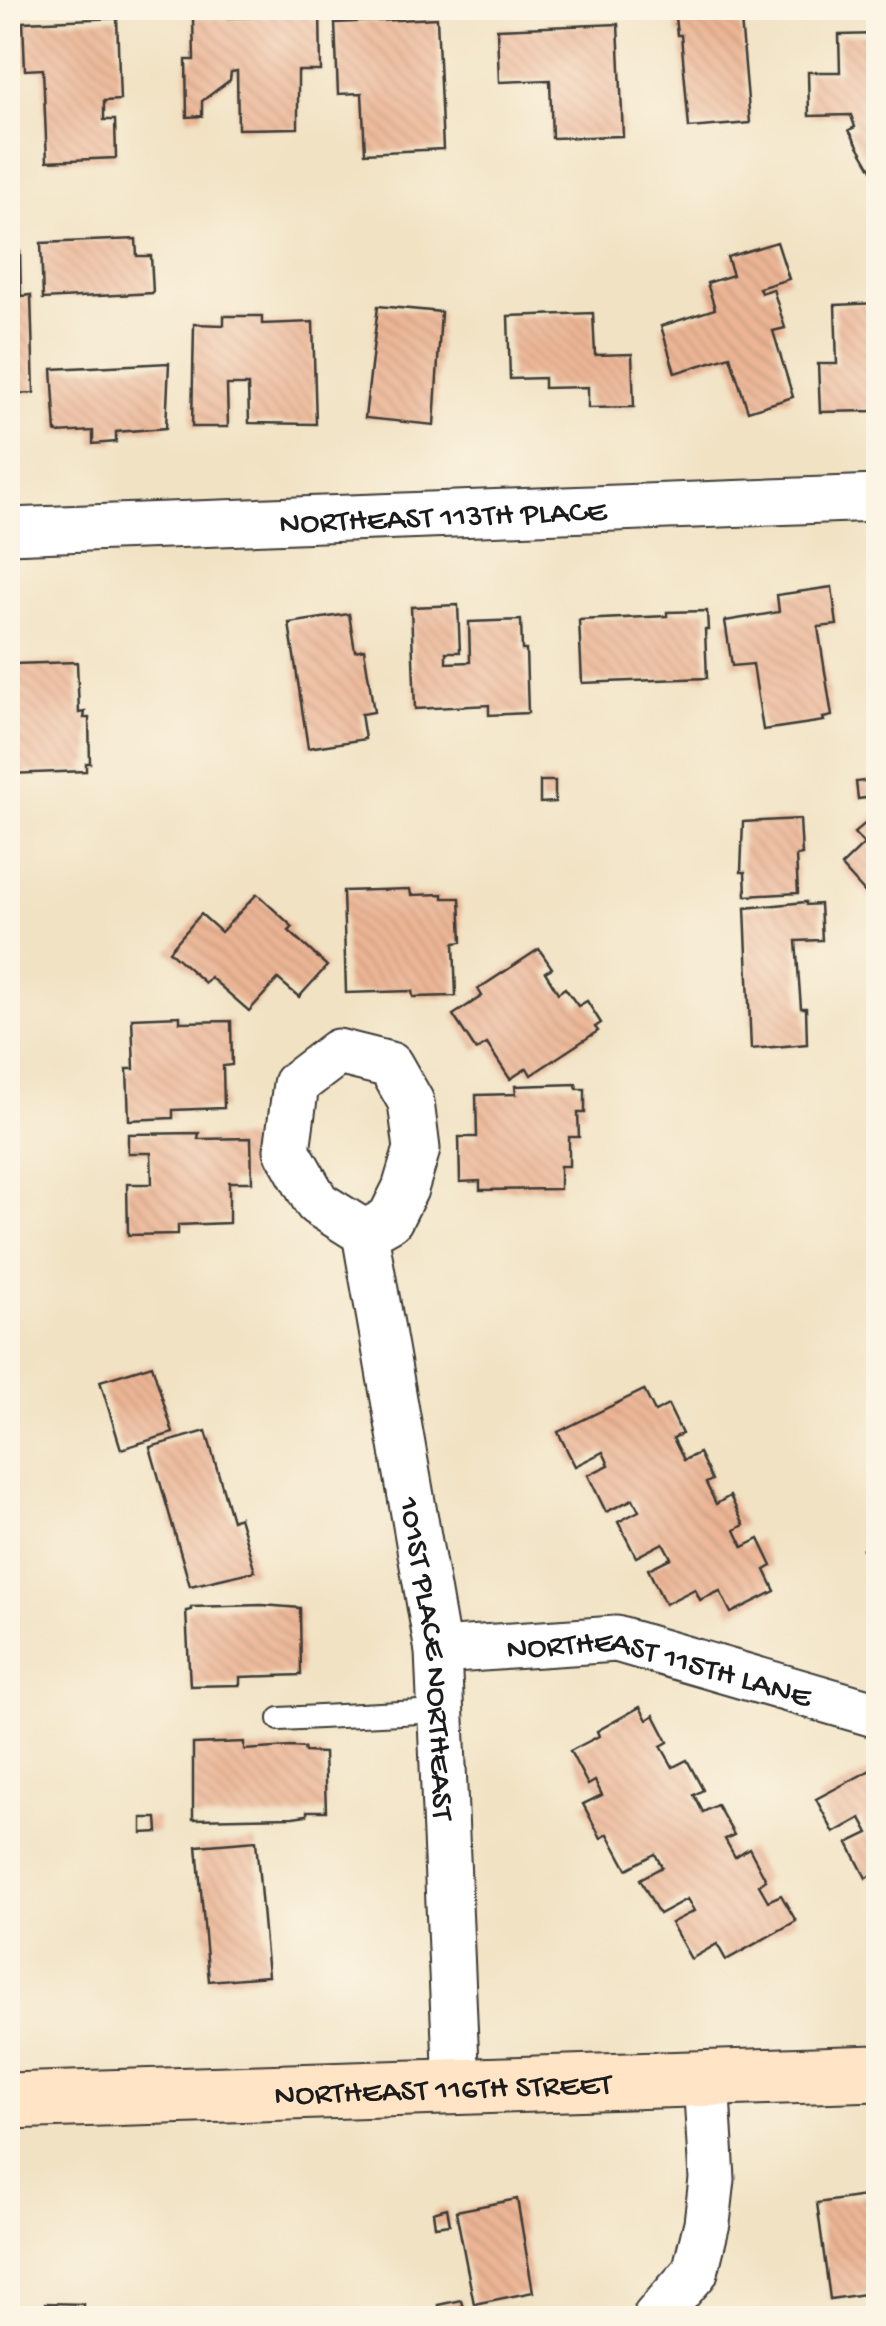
<svg xmlns="http://www.w3.org/2000/svg" width="886" height="2326" viewBox="0 0 886 2326" font-family="'Gochi Hand',sans-serif">
  <style>
    .building { fill: url(#building-back-hatch) }
    .lines { fill: none; stroke-linecap: round; stroke-linejoin: round }
    .lane-casing { stroke: #3c3a35; stroke-width: 26 }
    .street-casing { stroke: #3c3a35; stroke-width: 49 }
    .secondary-casing { stroke: #3c3a35; stroke-width: 59 }
    .lane { stroke: #fff; stroke-width: 22 }
    .street { stroke: #fff; stroke-width: 45 }
    .secondary { stroke: #ffe4c6; stroke-width: 55 }
    .labels { text-anchor: middle; stroke-width: 10; stroke-linejoin: round; paint-order: stroke }
    .street-label { font-size: 32px; fill: #1c1c1c; stroke: #fcf5e5 }
  </style>
  <defs>
    <pattern id="building-back-hatch" width="6" height="6" patternUnits="userSpaceOnUse" patternTransform="scale(2.5)"><rect width="6" height="6" fill="#ecb595"/><path d="M-1 5l2 2M0 0l6 6M5-1l2 2" fill="none" stroke="#ca9b80"/></pattern>
  </defs>
  <rect width="100%" height="100%" fill="#fcf5e5"/>
  <filter id="ink" filterUnits="userSpaceOnUse"><feTurbulence type="fractalNoise" baseFrequency=".01" numOctaves="2"/><feDisplacementMap in="SourceGraphic" scale="20" xChannelSelector="R" yChannelSelector="G"/><feConvolveMatrix kernelMatrix="1 2 1 2 8 2 1 2 1" color-interpolation-filters="sRGB"/></filter>
  <filter id="wash" filterUnits="userSpaceOnUse"><feTurbulence type="fractalNoise" baseFrequency=".0048" numOctaves="4" result="noise"/><feDisplacementMap in="SourceGraphic" scale="40" xChannelSelector="R" yChannelSelector="G"/><feGaussianBlur stdDeviation="2.25" result="paint"/><feColorMatrix in="noise" values="0 0 0 0 0 0 0 0 0 0 0 0 0 0 0 0 0 1.4 0 .05"/><feComposite in="paint" operator="in"/></filter>
  <g filter="url(#wash)">
    <rect width="100%" height="100%" fill="#f1e2c3"/>
    <g id="blocks">
      <g class="building">
        <path d="M251 8H320L321 71H298V128L238 129 237 71 231 72 230 80 202 101V116L187 117 186 60H194L193 18 251 17Z"/>
        <path d="M674 8H740L750 123 689 128 681 35H677Z"/>
        <path d="M117 18 120 100 104 101V120H115L116 158 47 161 43 69 25 70 23 22Z"/>
        <path d="M437 18 443 149 365 153 362 93 338 94 335 23Z"/>
        <path d="M618 24 623 136 552 138 550 80 499 82 497 29Z"/>
        <path d="M878 34V166L872 170 849 130 855 127 851 115 809 116 808 72H840L839 35Z"/>
        <path d="M136 239 137 256H151L153 293 43 299 41 243Z"/>
        <path d="M777 242 789 279 759 288 761 293 773 289 785 328 773 331 793 397 748 411 730 356 675 373 661 326 715 309 707 283 733 275 727 257Z"/>
        <path d="M8 251H20L21 296 31 295 34 393 8 394Z"/>
        <path d="M878 303 875 411 820 412 818 364H837L835 305Z"/>
        <path d="M378 306 441 312 434 425 365 418Z"/>
        <path d="M593 313 595 355 632 354 634 407 588 408V387L544 388V378L510 379 508 316Z"/>
        <path d="M224 316H262V324L313 322 316 424 249 423 248 385H227L228 427H192L194 324 224 325Z"/>
        <path d="M169 363 166 428 116 432V442L93 444V431L56 433 52 369Z"/>
        <path d="M832 587 837 625 818 627 832 716 823 718 824 721 763 730 753 664 732 666 725 621 779 612 777 595Z"/>
        <path d="M458 605 460 652H446V663L470 662 469 622 521 620 522 650H526L528 713 489 715V705L415 709 411 607Z"/>
        <path d="M707 611 708 630H705L707 678 582 683 579 620 667 616V612Z"/>
        <path d="M349 614 355 651 364 649 374 712 361 714 365 739 308 748 289 623Z"/>
        <path d="M77 662 79 713 85 712 84 718H89L90 763H86V771L8 774V731H15L13 664Z"/>
        <path d="M871 780 873 797 858 799 856 782Z"/>
        <path d="M540 781H555V802L540 803Z"/>
        <path d="M876 814 878 817V907L841 866 864 844 854 833Z"/>
        <path d="M800 819 802 855 796 856 798 893 746 896 745 872H741L743 822Z"/>
        <path d="M410 889 411 895 443 894V898H460L462 942 454 943 456 996 413 997 412 991 346 993 343 891Z"/>
        <path d="M257 894 293 927 289 931 327 966 299 997 278 979 249 1011 210 977 205 983 169 951 201 914 221 932Z"/>
        <path d="M806 902V905L820 904 822 940 796 941 801 1008H806L807 1044 751 1049 745 908Z"/>
        <path d="M539 949 552 968 545 972 558 993 565 988 578 1006 587 1001 601 1023 595 1027 598 1031 531 1075 527 1068 510 1079 487 1044 476 1050 453 1015 482 996 478 989Z"/>
        <path d="M180 1016V1022L231 1021 232 1065 223 1066 224 1108 173 1110V1118L129 1120 127 1069H134L132 1018Z"/>
        <path d="M576 1084 577 1089H585V1113H578L579 1137H569V1166H560V1189L480 1190V1181L460 1182 459 1137H477L476 1095 516 1094 515 1086Z"/>
        <path d="M199 1133 198 1139 251 1138 252 1182H229V1223L178 1225V1234L128 1235 127 1184H152L151 1153H128V1134Z"/>
        <path d="M152 1365 173 1433 121 1449 100 1381Z"/>
        <path d="M644 1390 655 1412 668 1405 682 1434 673 1438 684 1460 699 1453 712 1480 706 1483 716 1504 730 1496 744 1525 735 1530 743 1547 759 1539 772 1566 765 1570 775 1591 731 1613 720 1591 700 1600 695 1589 665 1604 648 1569 671 1558 663 1543 636 1557 618 1522 639 1511 633 1499 606 1512 588 1475 609 1465 603 1452 575 1466 558 1432Z"/>
        <path d="M206 1431 232 1520 239 1517 255 1571 190 1586 150 1447Z"/>
        <path d="M878 1541V1578L863 1549Z"/>
        <path d="M262 1605 300 1608 301 1675 240 1677V1685L190 1686 186 1611 191 1610V1607Z"/>
        <path d="M640 1707 647 1720 654 1715 668 1742 661 1746 673 1767 687 1760 703 1790 694 1795 703 1812 717 1805 734 1835 725 1839 735 1857 749 1848 766 1880 759 1885 768 1901 781 1895 796 1921 726 1960 717 1944 691 1959 671 1923 694 1911 687 1899 659 1914 640 1879 662 1867 655 1854 627 1869 608 1834 601 1838 583 1804 602 1795 595 1781 588 1785 570 1751 599 1736 597 1731Z"/>
        <path d="M244 1742V1750L291 1747 304 1748 305 1752 324 1753 326 1811H307V1815L293 1817 193 1819V1744Z"/>
        <path d="M878 1766V1872L866 1878 848 1843 869 1833 861 1818 834 1833 816 1799Z"/>
        <path d="M142 1818H157L158 1832 142 1833Z"/>
        <path d="M256 1841 268 1976 209 1981 197 1846Z"/>
        <path d="M878 2194V2292L830 2299 817 2203Z"/>
        <path d="M517 2199 533 2292 474 2304 456 2211Z"/>
        <path d="M447 2208 450 2224 435 2226 433 2212Z"/>
        <path d="M461 2300 465 2318H441L438 2305Z"/>
        <path d="M45 2303 83 2304V2318H45Z"/>
      </g>
    </g>
  </g>
  <g filter="url(#ink)">
    <use href="#blocks" fill-opacity="0" stroke="#3c3a35" stroke-width="2.5"/>
    <g class="lines">
      <defs>
        <path id="lane" d="M280 1719 440 1711"/>
        <g id="street">
          <path id="s1" d="M8 531 878 498"/>
          <path id="s2" d="M365 1233 390 1219 405 1189 417 1149 411 1102 390 1065 338 1052 296 1084 287 1150 317 1203 365 1233 438 1651 457 2087"/>
          <path id="s3" d="M438 1651 616 1639 878 1715"/>
          <path d="M655 2318 695 2272 707 2223 712 2179 706 2078"/>
        </g>
        <g id="secondary">
          <path id="s4" d="M8 2101 878 2073"/>
        </g>
      </defs>
      <use href="#lane" class="lane-casing"/>
      <use href="#street" class="street-casing"/>
      <use href="#secondary" class="secondary-casing"/>
      <use href="#lane" class="lane"/>
      <use href="#street" class="street"/>
      <use href="#secondary" class="secondary"/>
    </g>
  </g>
  <g class="labels">
    <g class="street-label">
      <text dy="11" stroke="none"><textPath href="#s1" startOffset="435">NORTHEAST 113TH PLACE</textPath></text>
      <text dy="11" stroke="none"><textPath href="#s2" startOffset="915">101ST PLACE NORTHEAST</textPath></text>
      <text dy="11" stroke="none"><textPath href="#s3" startOffset="225">NORTHEAST 115TH LANE</textPath></text>
      <text dy="11" stroke="none"><textPath href="#s4" startOffset="435">NORTHEAST 116TH STREET</textPath></text>
    </g>
  </g>
  <rect width="886" height="2326" fill="none" stroke="#fcf5e5" stroke-width="40"/>
</svg>
